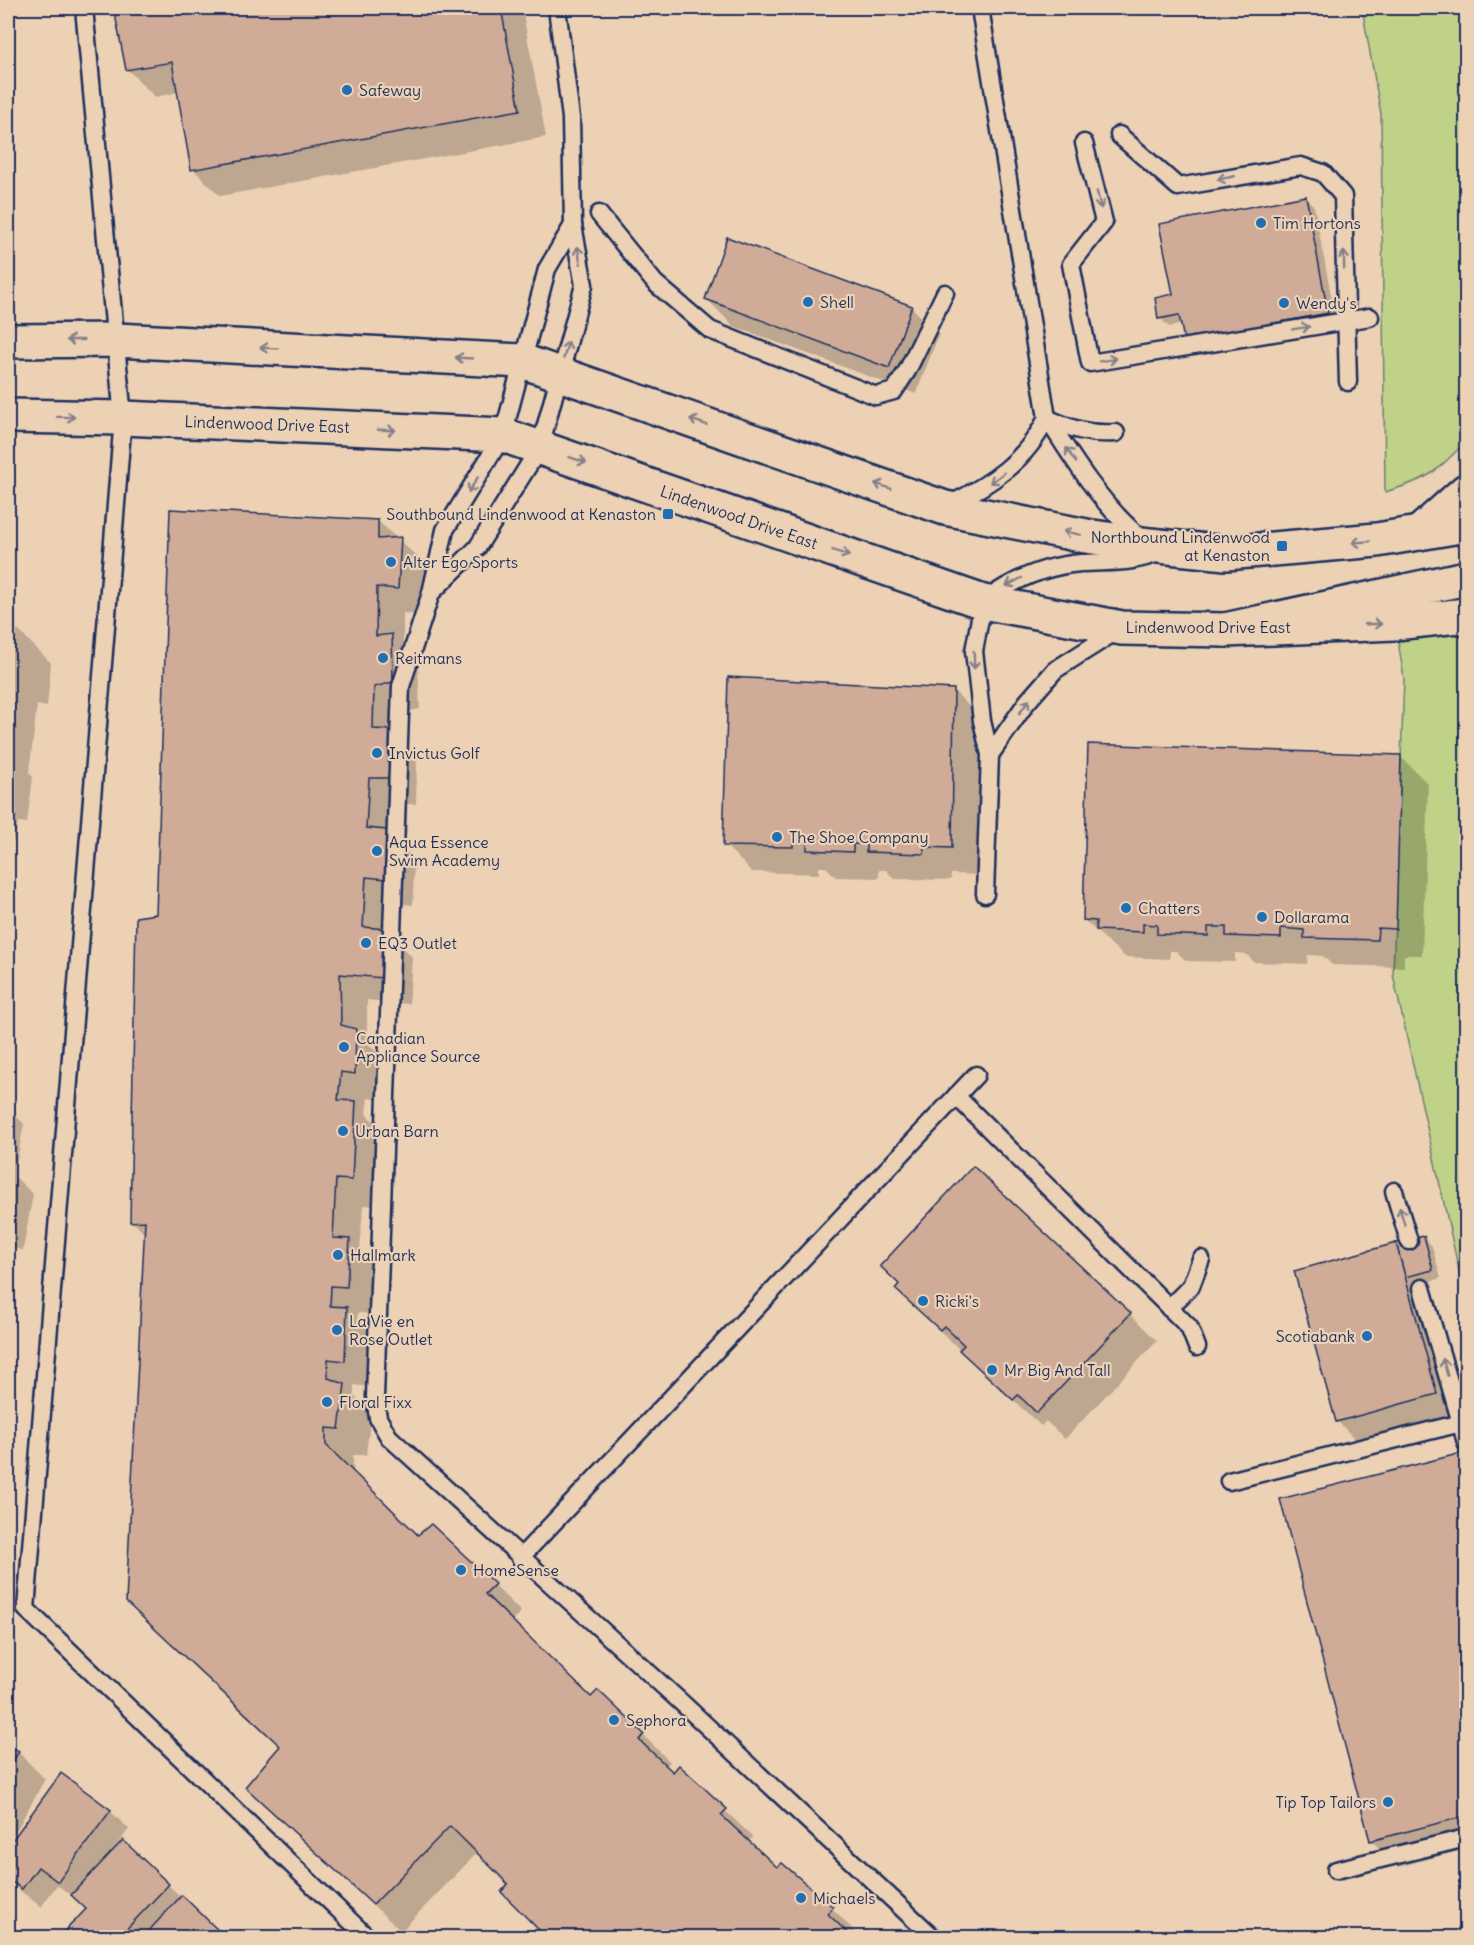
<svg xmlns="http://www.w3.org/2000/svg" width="1474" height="1945" viewBox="0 0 1474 1945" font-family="Delius,sans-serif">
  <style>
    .green { fill: #bfd288; stroke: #6d8073; stroke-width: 1.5 }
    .shadow { fill: #0003 }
    .building { fill: #d0ab98; stroke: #1b2f5e; stroke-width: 1.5 }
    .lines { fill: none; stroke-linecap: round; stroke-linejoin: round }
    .service-casing { stroke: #1b2f5e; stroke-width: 21 }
    .tertiary-casing { stroke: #1b2f5e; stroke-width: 38 }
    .primary-casing { stroke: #1b2f5e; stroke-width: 38 }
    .service { stroke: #edd1b4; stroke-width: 16 }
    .tertiary { stroke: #edd1b4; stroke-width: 33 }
    .primary { stroke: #edd1b4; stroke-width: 33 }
    .oneway { stroke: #848089 }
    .poi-dot { fill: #1f6fb2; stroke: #edd1b4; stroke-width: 2 }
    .labels { text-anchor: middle; stroke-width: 4.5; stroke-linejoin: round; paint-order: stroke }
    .poi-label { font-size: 16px; fill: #1b2f5e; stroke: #edd1b4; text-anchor: start }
    .street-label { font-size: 16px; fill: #1b2f5e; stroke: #edd1b4 }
  </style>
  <rect width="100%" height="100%" fill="#edd1b4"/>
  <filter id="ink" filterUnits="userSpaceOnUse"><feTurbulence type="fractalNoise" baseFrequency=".0167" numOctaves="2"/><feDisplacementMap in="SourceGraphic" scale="12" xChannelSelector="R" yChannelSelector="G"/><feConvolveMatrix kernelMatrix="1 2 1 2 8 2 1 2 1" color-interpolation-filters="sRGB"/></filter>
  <g filter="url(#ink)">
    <g class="green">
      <path d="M1362 8H1463L1466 57V441C1435 474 1429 479 1385 492L1381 114Z"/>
      <path d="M1466 619V1302L1393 975 1404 678 1395 623Z"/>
    </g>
    <g class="shadow">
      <path d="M156 8H522L546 137 220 196 193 169 179 92 155 97 127 69 117 15Z"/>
      <path d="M1305 197 1314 206 1336 321 1194 348 1183 324 1169 327 1160 318 1175 295Z"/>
      <path d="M706 298 911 307 939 334 916 394 733 326Z"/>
      <path d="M378 521 427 566 425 616 403 613V647L418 663 420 709 400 713V741L417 758 416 804H395L393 838 414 859 413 905 392 903 391 936 412 957 409 1004 367 1000V1043L383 1058 382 1100 368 1098 366 1114 382 1130 379 1206 363 1205 360 1251 376 1268 374 1314 358 1313 357 1319 373 1335 371 1387 354 1385V1396L371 1413 366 1455H353V1473L418 1537 494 1585 521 1612 511 1622 591 1699 598 1692 643 1735 670 1762 666 1767 674 1774 679 1767 753 1837 748 1842 777 1869 782 1865 832 1908 859 1936 858 1938H549L510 1884 478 1852 401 1931 274 1814 281 1747 146 1235 132 1221 157 915Z"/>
      <path d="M8 620 51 663 47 707 37 705 29 773 33 777 27 823 18 822 15 839 8 844Z"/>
      <path d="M954 691 981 718 979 875 951 874V880L894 879 886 870H879V878L836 877 826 867H819V874L752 872 725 845Z"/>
      <path d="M1401 757 1428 784 1422 955H1404V967L1332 965 1323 956 1308 955 1307 964 1254 962 1246 954 1235 953V962L1186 961 1176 951H1170L1169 959 1125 957 1084 920Z"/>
      <path d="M8 1108 24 1124 14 1176 33 1194 23 1250 8 1248Z"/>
      <path d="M1423 1237 1432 1246 1441 1278 1425 1283 1463 1421 1365 1449 1338 1422Z"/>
      <path d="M901 1285 1130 1314 1157 1341 1065 1439 1046 1421 1041 1426 924 1316Z"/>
      <path d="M1461 1455 1466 1460V1849L1398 1867 1371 1840Z"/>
      <path d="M8 1746 18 1752 45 1779 11 1840 110 1811 129 1829 114 1849 123 1842 224 1938H70L88 1910 77 1899 57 1885 41 1907 8 1881Z"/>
    </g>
    <g class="building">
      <path d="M148 8H501L520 110 191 170 172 62 126 70 115 14Z"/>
      <path d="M1306 196 1328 313 1184 340 1179 315 1158 319 1155 298 1173 294 1159 224Z"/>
      <path d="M727 237 912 306 889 368 705 299Z"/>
      <path d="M170 509 378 520V539L401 537 398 589 377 587 376 636 392 634 393 682 374 687 373 729 390 730V778H369L366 828 387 830 386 879 366 877 363 927 386 929 383 978 340 974 341 1025 356 1029 355 1074 341 1072 338 1100 356 1101 352 1180 336 1179 333 1238 350 1239 347 1287 331 1286 330 1306 347 1307 345 1361 328 1359V1378L345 1384 339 1429 326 1428V1445L418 1535 431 1524 495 1584 485 1594 591 1697 598 1690 644 1734 639 1740 673 1772 679 1765 727 1809 721 1815 777 1867 782 1863 833 1907 828 1914 853 1938H547L501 1892 508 1884 450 1826 373 1905 245 1787 280 1746 126 1602 145 1221 130 1222 136 917 156 914Z"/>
      <path d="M728 677 954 689 952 848 924 847V854L866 852V844H853V852L807 850V841L793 840V847L723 846Z"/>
      <path d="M1088 744 1401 755 1396 929 1378 928 1377 940 1304 938V930L1281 928V938L1226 936V927H1208V936L1157 934V925L1143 924V932L1096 930V921L1083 920Z"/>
      <path d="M973 1166 1131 1313 1037 1413 1018 1395 1013 1400 959 1350 964 1345 944 1326 940 1330 895 1289 899 1284 880 1266Z"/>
      <path d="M1424 1236 1433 1270 1405 1277 1396 1243Z"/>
      <path d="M1396 1243 1437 1394 1336 1422 1294 1271Z"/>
      <path d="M1462 1453 1466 1471V1816L1370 1841 1280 1499Z"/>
      <path d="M8 1745 19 1751 8 1771Z"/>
      <path d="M61 1773 111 1810 58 1882 38 1867 22 1889 8 1879V1846Z"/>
      <path d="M123 1840 169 1884 118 1938H68L63 1933 86 1909 71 1895Z"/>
      <path d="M182 1895 226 1938H142Z"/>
    </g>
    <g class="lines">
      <defs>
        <g id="service">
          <path d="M84 8 123 418 26 1609 368 1938"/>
          <path d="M980 8 1047 418C1072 458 1104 508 1140 537"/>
          <path d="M1119 135 1178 187 1301 166 1323 173 1343 196 1348 382"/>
          <path d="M1084 143 1104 222 1071 264 1090 363 1370 317"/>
          <path d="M599 214 655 283 710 330 876 396 894 391 907 371 945 293"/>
          <path d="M573 225 547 269 503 435 445 530 431 593 401 686 375 1396 378 1418 389 1437 682 1703 934 1938"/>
          <path d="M1047 418C1071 429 1090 435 1116 433"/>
          <path d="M949 505C991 484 1026 461 1047 418"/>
          <path d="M431 593 477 548 540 447 584 285 573 225 571 118 557 8"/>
          <path d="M990 755 1027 702 1055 670 1118 630"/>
          <path d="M985 894 990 755 982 721 974 651 983 602C1012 580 1044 566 1081 563 1110 561 1133 564 1160 552"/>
          <path d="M956 1096 1189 1327 1197 1347"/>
          <path d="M1394 1191 1409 1241"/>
          <path d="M1422 1288 1461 1423"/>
          <path d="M1169 1308 1191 1286 1201 1259"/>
          <path d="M1229 1481 1461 1423 1466 1443"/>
          <path d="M520 1558 976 1075"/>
          <path d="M1336 1870 1466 1838"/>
        </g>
        <g id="tertiary">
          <path d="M8 341 116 340 522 361 945 508 1086 536 1150 545 1226 553 1377 540 1466 525"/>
          <path d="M8 416 123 418 503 435 983 602 1122 628 1225 630 1395 623 1466 615"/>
        </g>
        <g id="primary">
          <path d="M1419 533 1466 491"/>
          <path d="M1462 616 1466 619"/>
          <path d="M1225 630 1466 578"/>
        </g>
      </defs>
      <use href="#service" class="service-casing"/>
      <use href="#tertiary" class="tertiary-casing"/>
      <use href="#primary" class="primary-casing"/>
      <use href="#service" class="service"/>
      <use href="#tertiary" class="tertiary"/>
      <use href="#primary" class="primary"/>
    </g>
    <defs><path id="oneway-shaft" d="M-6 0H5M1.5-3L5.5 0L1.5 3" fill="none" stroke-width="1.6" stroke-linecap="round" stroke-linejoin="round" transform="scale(1.5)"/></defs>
    <g class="oneway">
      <use href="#oneway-shaft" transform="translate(1226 178) rotate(169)"/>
      <use href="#oneway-shaft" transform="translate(1099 200) rotate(76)"/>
      <use href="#oneway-shaft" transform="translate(579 255) rotate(-101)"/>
      <use href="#oneway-shaft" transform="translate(1344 260) rotate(-91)"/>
      <use href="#oneway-shaft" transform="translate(1301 328) rotate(-9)"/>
      <use href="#oneway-shaft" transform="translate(75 340) rotate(180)"/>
      <use href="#oneway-shaft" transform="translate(269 348) rotate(-177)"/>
      <use href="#oneway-shaft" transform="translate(566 350) rotate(-74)"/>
      <use href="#oneway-shaft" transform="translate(464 358) rotate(-177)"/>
      <use href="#oneway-shaft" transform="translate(1108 360) rotate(-9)"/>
      <use href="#oneway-shaft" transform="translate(66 417) rotate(1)"/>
      <use href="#oneway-shaft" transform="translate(698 422) rotate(-161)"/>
      <use href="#oneway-shaft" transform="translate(387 430) rotate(2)"/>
      <use href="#oneway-shaft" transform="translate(1071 455) rotate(-124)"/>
      <use href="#oneway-shaft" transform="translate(578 460) rotate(19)"/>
      <use href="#oneway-shaft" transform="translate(997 478) rotate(144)"/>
      <use href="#oneway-shaft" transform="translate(473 485) rotate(122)"/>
      <use href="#oneway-shaft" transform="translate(883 486) rotate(-161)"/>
      <use href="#oneway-shaft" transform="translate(1072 533) rotate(-168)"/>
      <use href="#oneway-shaft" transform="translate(1361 542) rotate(175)"/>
      <use href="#oneway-shaft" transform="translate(841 553) rotate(19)"/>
      <use href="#oneway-shaft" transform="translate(1014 582) rotate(152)"/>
      <use href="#oneway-shaft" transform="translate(1373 624) rotate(-2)"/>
      <use href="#oneway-shaft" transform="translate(974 660) rotate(88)"/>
      <use href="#oneway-shaft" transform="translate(1024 707) rotate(-54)"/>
      <use href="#oneway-shaft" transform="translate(1402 1216) rotate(-106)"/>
      <use href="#oneway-shaft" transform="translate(1445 1367) rotate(-106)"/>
    </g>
  </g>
  <g class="poi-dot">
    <circle cx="347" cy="90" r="6"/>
    <circle cx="1261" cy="223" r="6"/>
    <circle cx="808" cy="302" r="6"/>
    <circle cx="1284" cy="303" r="6"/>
    <rect x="662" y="508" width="12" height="12" rx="3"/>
    <rect x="1276" y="540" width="12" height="12" rx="3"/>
    <circle cx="391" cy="562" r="6"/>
    <circle cx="383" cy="658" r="6"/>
    <circle cx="377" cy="753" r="6"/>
    <circle cx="777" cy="837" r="6"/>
    <circle cx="377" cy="851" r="6"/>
    <circle cx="1126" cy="908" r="6"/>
    <circle cx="1262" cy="917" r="6"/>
    <circle cx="366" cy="943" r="6"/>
    <circle cx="344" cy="1047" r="6"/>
    <circle cx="343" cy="1131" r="6"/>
    <circle cx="338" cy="1255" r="6"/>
    <circle cx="923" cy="1301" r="6"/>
    <circle cx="337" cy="1330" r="6"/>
    <circle cx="1367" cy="1336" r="6"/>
    <circle cx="992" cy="1370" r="6"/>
    <circle cx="327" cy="1402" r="6"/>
    <circle cx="461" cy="1570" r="6"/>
    <circle cx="614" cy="1720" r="6"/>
    <circle cx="1388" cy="1802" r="6"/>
    <circle cx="801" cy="1898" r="6"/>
  </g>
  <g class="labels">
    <g class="poi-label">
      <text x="359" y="96">Safeway</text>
      <text x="1273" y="229">Tim Hortons</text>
      <text x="820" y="308">Shell</text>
      <text x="1296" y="309">Wendy's</text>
      <text x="656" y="520" text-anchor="end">Southbound Lindenwood at Kenaston</text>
      <text x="1270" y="543" text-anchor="end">Northbound Lindenwood<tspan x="1270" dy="18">at Kenaston</tspan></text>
      <text x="403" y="568">Alter Ego Sports</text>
      <text x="395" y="664">Reitmans</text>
      <text x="389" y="759">Invictus Golf</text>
      <text x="789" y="843">The Shoe Company</text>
      <text x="389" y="848">Aqua Essence<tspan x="389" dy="18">Swim Academy</tspan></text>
      <text x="1138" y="914">Chatters</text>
      <text x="1274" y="923">Dollarama</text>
      <text x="378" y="949">EQ3 Outlet</text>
      <text x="356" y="1044">Canadian<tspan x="356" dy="18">Appliance Source</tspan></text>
      <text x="355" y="1137">Urban Barn</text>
      <text x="350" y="1261">Hallmark</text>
      <text x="935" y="1307">Ricki's</text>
      <text x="349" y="1327">La Vie en<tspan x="349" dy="18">Rose Outlet</tspan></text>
      <text x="1355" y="1342" text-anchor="end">Scotiabank</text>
      <text x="1004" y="1376">Mr Big And Tall</text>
      <text x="339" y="1408">Floral Fixx</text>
      <text x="473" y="1576">HomeSense</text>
      <text x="626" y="1726">Sephora</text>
      <text x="1376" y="1808" text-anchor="end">Tip Top Tailors</text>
      <text x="813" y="1904">Michaels</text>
    </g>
    <g class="street-label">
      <text transform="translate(267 424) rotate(2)" y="6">Lindenwood Drive East</text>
      <text transform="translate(739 517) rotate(19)" y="6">Lindenwood Drive East</text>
      <text x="1208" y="633">Lindenwood Drive East</text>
    </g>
  </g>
  <rect width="1474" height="1945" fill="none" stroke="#edd1b4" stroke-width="30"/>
  <rect x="15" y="15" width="1444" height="1915" fill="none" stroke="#1b2f5e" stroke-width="2" filter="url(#ink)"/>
</svg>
